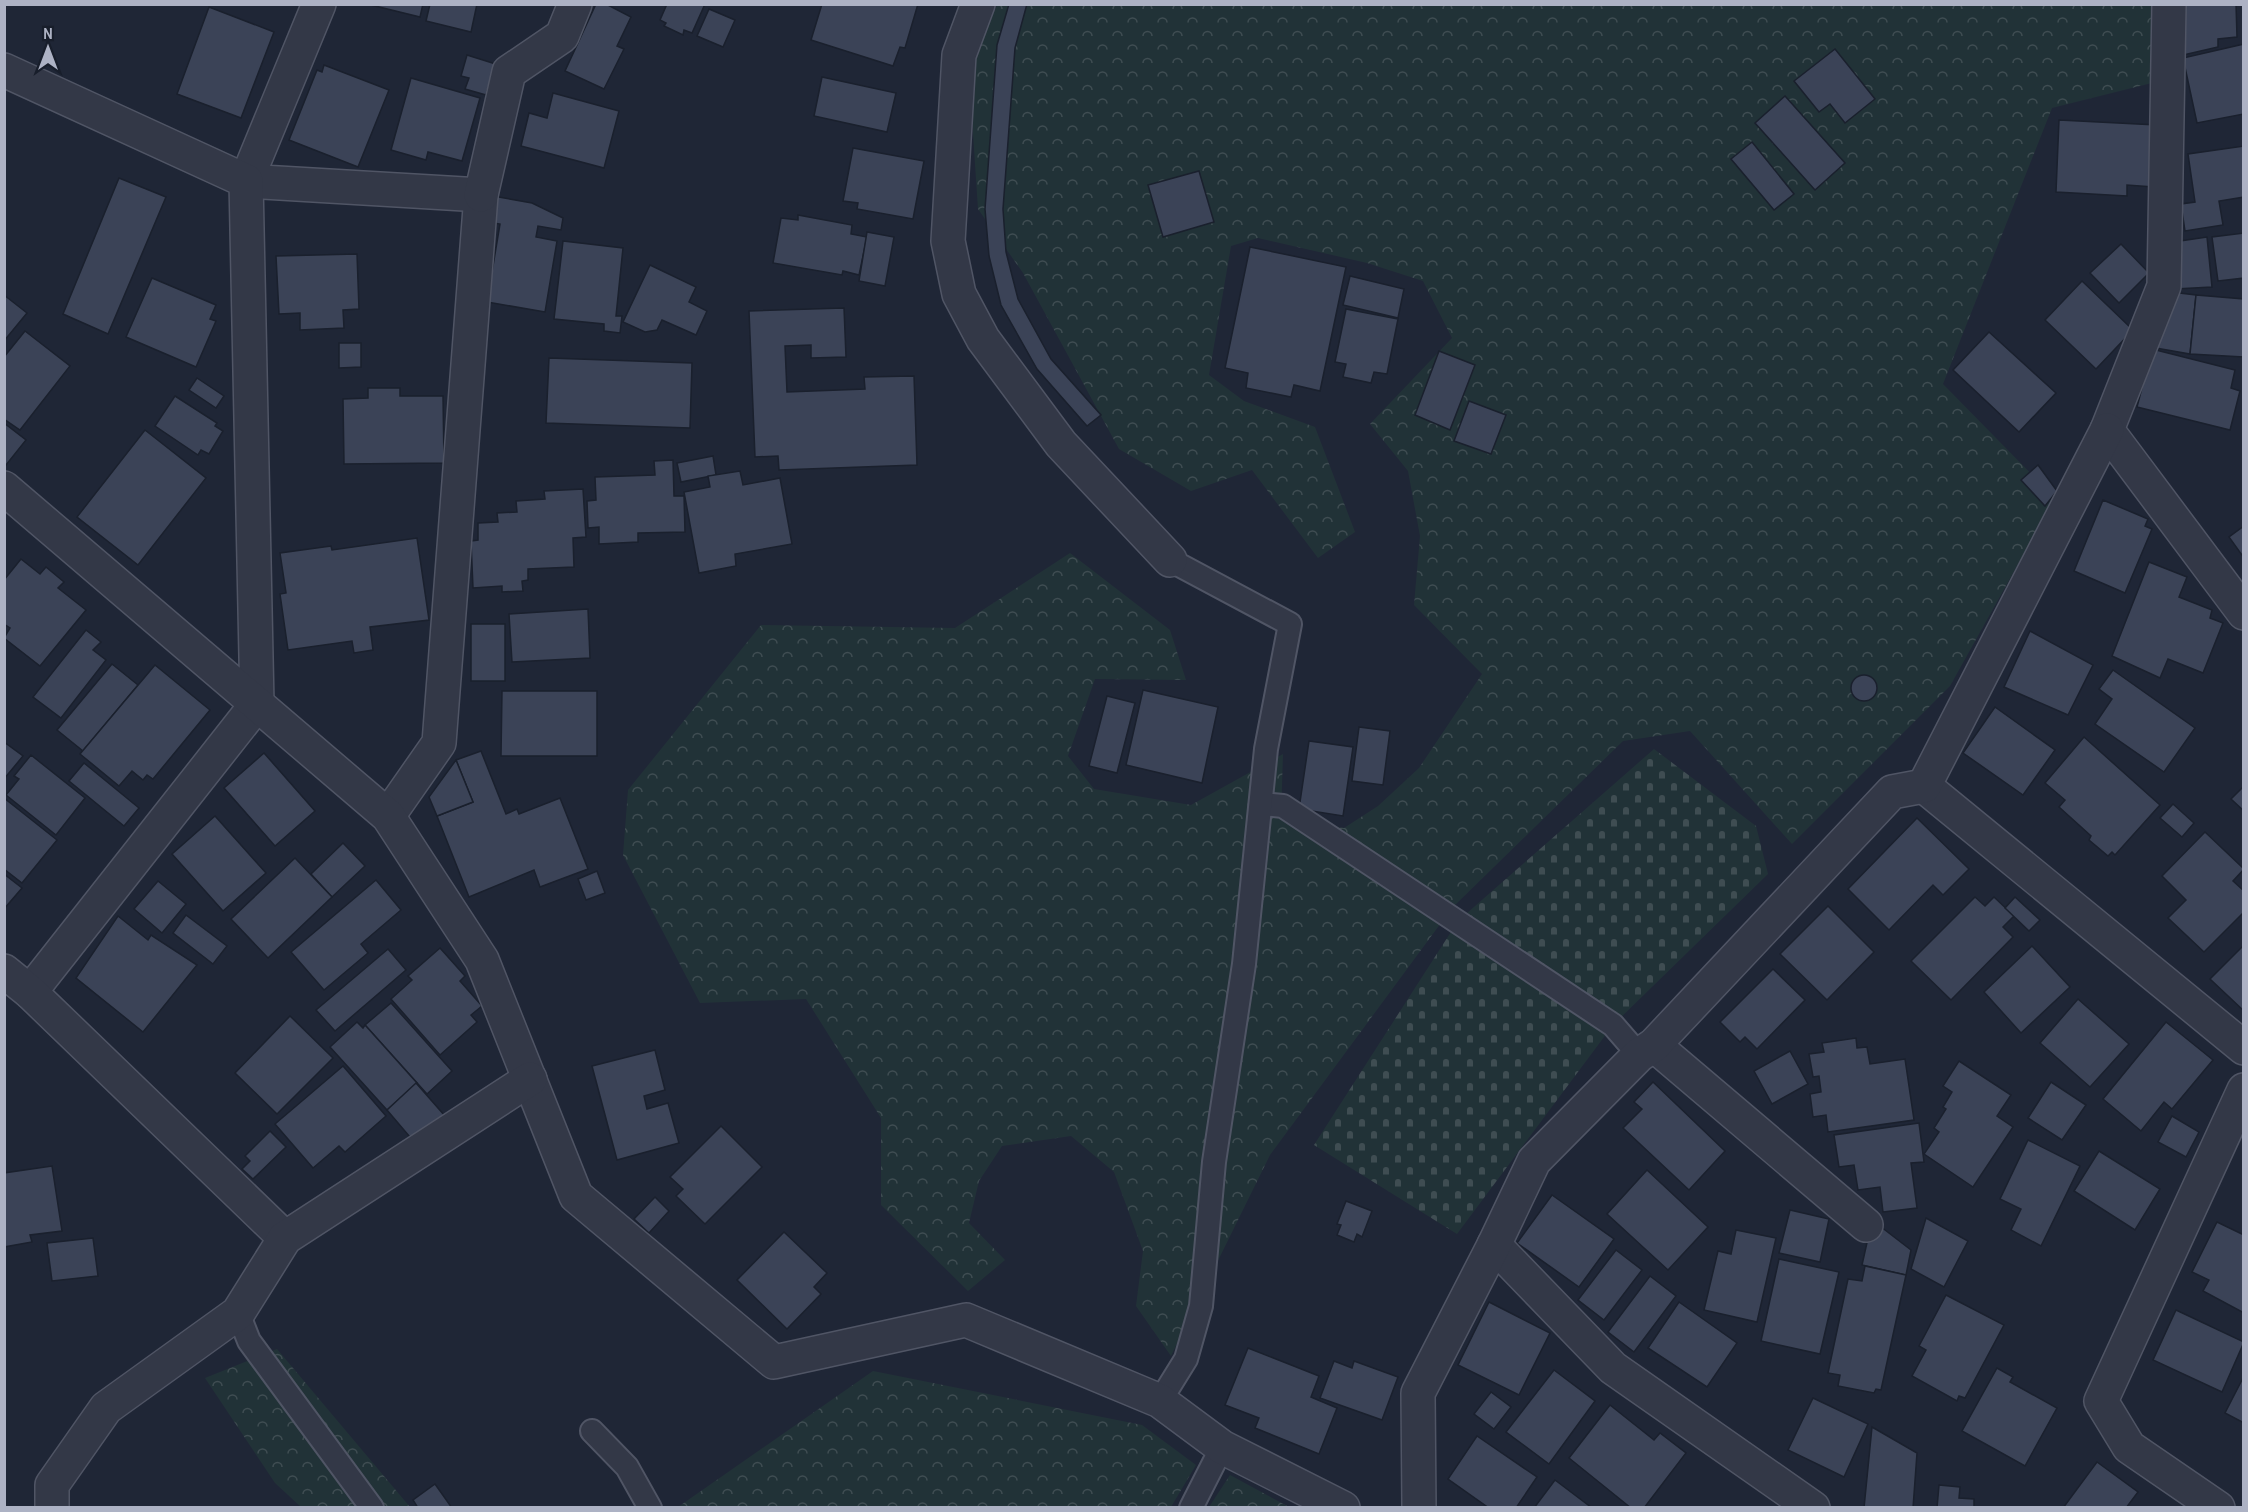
<svg xmlns="http://www.w3.org/2000/svg" width="2248" height="1512" viewBox="0 0 2248 1512" font-family="'Archivo Narrow',sans-serif">
  <style>
    .forest { fill: url(#forest-crowns) }
    .cemetery { fill: url(#cemetery-stones) }
    .building { fill: #3b4357; stroke: #1a202d; stroke-width: 1.5 }
    .lines { fill: none; stroke-linecap: round; stroke-linejoin: round }
    .lane-casing { stroke: #505565; stroke-width: 26 }
    .street-casing { stroke: #505565; stroke-width: 36 }
    .lane { stroke: #333847; stroke-width: 22 }
    .street { stroke: #333847; stroke-width: 33 }
  </style>
  <defs>
    <pattern id="forest-crowns" width="20" height="18" patternUnits="userSpaceOnUse" patternTransform="scale(1.5)"><rect width="20" height="18" fill="#213237"/><path d="M2 6a3 3 0 1 1 6 0M12 15a3 3 0 1 1 6 0" fill="none" stroke="#3f4d52"/></pattern>
    <pattern id="cemetery-stones" width="16" height="16" patternUnits="userSpaceOnUse" patternTransform="scale(1.5)"><rect width="16" height="16" fill="#213237"/><path d="M2 7V4a2 2 0 0 1 4 0v3zM10 15v-3a2 2 0 0 1 4 0v3z" fill="#3f4d52"/></pattern>
  </defs>
  <rect width="100%" height="100%" fill="#1f2636"/>
  <g class="forest">
    <path d="M997 5H2172V78L2052 108 1943 384 2055 498 1950 686 1792 844 1690 731 1623 741 1452 908 1270 1155 1171 1356 1136 1306 1143 1251 1114 1172 1071 1136 1002 1146 979 1181 969 1223 1005 1260 968 1291 881 1205V1118L806 999 700 1003 623 855 628 790 761 625 955 628 1070 553 1170 630 1186 680 1095 679 1068 756 1094 789 1191 805 1283 754 1281 817 1344 828 1378 806 1419 768 1482 674 1414 605 1420 536 1408 471 1370 424 1452 338 1423 281 1367 263 1258 238 1231 246 1209 375 1244 401 1315 427 1355 532 1318 558 1252 470 1191 491 1119 449 1023 273 978 209 969 73Z"/>
    <path d="M277 1349 410 1507H301L275 1483 205 1378Z"/>
    <path d="M873 1371 1142 1425 1196 1465 1171 1507H678Z"/>
    <path d="M1230 1475 1289 1507H1209Z"/>
  </g>
  <path class="cemetery" d="M1654 749 1756 826 1768 874 1613 1025 1457 1234 1314 1145 1458 921Z"/>
  <g class="building">
    <path d="M367 4H423L420 17Z"/>
    <path d="M430 4H477L471 32 426 21Z"/>
    <path d="M596 4H606L631 17 617 46 624 49 604 89 565 71Z"/>
    <path d="M667 4H705L692 33 684 30 683 35 664 26 666 23 660 20Z"/>
    <path d="M822 4H918L905 48 900 47 893 66 811 40Z"/>
    <path d="M1009 4H1027L1015 48 1003 209 1006 252 1018 299 1051 359 1101 415 1087 426 1037 369 1001 305 989 256 985 209 997 45Z"/>
    <path d="M2180 4H2236L2237 37 2218 39V47L2179 56Z"/>
    <path d="M209 7 274 32 241 118 177 94Z"/>
    <path d="M709 9 735 20 723 47 697 36Z"/>
    <path d="M2244 44V114L2197 123 2183 58Z"/>
    <path d="M1835 49 1875 99 1845 123 1830 104 1819 112 1794 81Z"/>
    <path d="M467 55 502 66 489 85 486 95 465 89 469 78 461 76Z"/>
    <path d="M324 65 389 90 358 167 289 140 317 70 322 72Z"/>
    <path d="M822 77 896 93 887 132 814 116Z"/>
    <path d="M411 78 480 98 462 161 428 152 426 160 391 150Z"/>
    <path d="M553 93 619 111 604 168 521 146 529 113 547 118Z"/>
    <path d="M1785 96 1845 163 1815 190 1755 123Z"/>
    <path d="M2059 120 2157 125 2154 187 2127 185V196L2056 192Z"/>
    <path d="M1752 142 1794 194 1774 210 1731 159Z"/>
    <path d="M2244 146V197L2219 201 2223 225 2185 231 2181 204 2195 202 2188 154Z"/>
    <path d="M853 148 924 161 913 219 857 209 858 203 843 201Z"/>
    <path d="M1199 171 1214 222 1163 237 1148 185Z"/>
    <path d="M119 178 166 197 108 334 63 314Z"/>
    <path d="M493 196 532 203 563 218 561 230 538 226 536 237 557 241 545 312 487 302 500 224 488 222Z"/>
    <path d="M798 215 852 225 851 234 867 237 859 275 843 271 842 275 773 263 781 218 798 220Z"/>
    <path d="M867 232 894 237 885 286 859 281Z"/>
    <path d="M2244 233V278L2218 281 2212 237Z"/>
    <path d="M2207 237 2212 287 2175 289 2180 241Z"/>
    <path d="M563 241 623 248 616 316H622L620 333 604 331V324L554 319Z"/>
    <path d="M2121 244 2149 273 2119 303 2090 273Z"/>
    <path d="M1250 247 1346 267 1320 391 1294 385 1291 397 1246 388 1248 373 1225 368Z"/>
    <path d="M357 254 359 309 343 310 344 328 300 330V313L279 314 276 256Z"/>
    <path d="M650 265 696 287 689 302 707 311 696 335 662 320 657 330 645 332 623 322Z"/>
    <path d="M1350 276 1404 289 1398 318 1343 305Z"/>
    <path d="M152 278 216 305 210 319 216 321 196 367 126 337Z"/>
    <path d="M2082 281 2133 330 2096 369 2045 320Z"/>
    <path d="M2171 292 2196 295 2190 354 2150 347Z"/>
    <path d="M4 295 27 313 4 341Z"/>
    <path d="M2196 295 2244 299V357L2190 354Z"/>
    <path d="M844 308 846 357 811 358V345L785 346 787 392 865 389 864 377 914 376 917 465 779 470 778 456 755 457 749 311Z"/>
    <path d="M1346 309 1398 319 1387 374 1374 372 1371 383 1343 377 1346 364 1335 362Z"/>
    <path d="M25 331 70 366 20 430 4 419V357Z"/>
    <path d="M1989 332 2056 393 2019 432 1953 370Z"/>
    <path d="M339 343H361V367L339 368Z"/>
    <path d="M2152 349 2235 370 2231 388 2240 391 2230 430 2137 407Z"/>
    <path d="M1439 351 1475 365 1450 430 1415 415Z"/>
    <path d="M549 358 692 363 690 428 546 423Z"/>
    <path d="M197 378 224 396 216 408 189 390Z"/>
    <path d="M368 388H400V396H443L444 463 344 464 343 399 368 398Z"/>
    <path d="M175 396 217 423 215 426 223 431 209 454 201 450 198 455 155 426Z"/>
    <path d="M1469 401 1506 415 1491 454 1454 441Z"/>
    <path d="M4 423 26 440 6 465 4 464Z"/>
    <path d="M145 430 206 478 138 565 77 517Z"/>
    <path d="M713 456 716 475 681 482 677 463Z"/>
    <path d="M673 460 674 496H684L685 532 638 533V542L599 544V527L588 528 587 501 596 500 595 477 655 475 654 461Z"/>
    <path d="M2038 465 2057 491 2045 506 2021 480Z"/>
    <path d="M740 471 743 485 780 478 792 544 735 554 736 566 699 573 684 492 710 487 708 476Z"/>
    <path d="M583 489 586 537 573 538 574 567 528 569V580L522 581 523 591 502 592V586L473 588 471 541 478 540V523L498 522 497 513 517 512 516 501 545 499 544 491Z"/>
    <path d="M2103 500 2148 519 2145 526 2152 529 2125 593 2074 571Z"/>
    <path d="M2244 526V558L2229 537Z"/>
    <path d="M417 538 429 620 370 627 373 650 354 653 352 641 288 650 280 594 286 593 280 553 331 546 332 550Z"/>
    <path d="M21 559 40 574 46 567 64 582 58 588 86 610 40 666 4 638 10 628 4 624V580Z"/>
    <path d="M2149 562 2187 577 2179 597 2212 610 2210 618 2223 623 2203 673 2168 659 2160 678 2112 656Z"/>
    <path d="M588 609 590 658 512 662 509 614Z"/>
    <rect x="471" y="624" width="34" height="57"/>
    <path d="M86 630 101 642 93 650 106 660 61 718 33 697Z"/>
    <path d="M2030 631 2093 665 2068 715 2004 687Z"/>
    <path d="M112 664 138 685 83 751 57 730Z"/>
    <path d="M155 665 210 710 153 779 147 775 143 780 132 771 119 786 80 754Z"/>
    <path d="M2113 670 2195 728 2164 772 2095 724 2112 699 2099 689Z"/>
    <circle cx="1864" cy="688" r="13"/>
    <path d="M1143 690 1218 707 1202 783 1126 765Z"/>
    <path d="M502 691H597V756H501Z"/>
    <path d="M1107 696 1135 703 1117 773 1089 766Z"/>
    <path d="M1995 707 2055 750 2023 795 1963 753Z"/>
    <path d="M1359 727 1390 731 1383 785 1352 781Z"/>
    <path d="M2084 737 2160 805 2115 855 2112 852 2108 856 2089 840 2091 836 2059 807 2065 800 2045 783Z"/>
    <path d="M1309 741 1353 747 1343 816 1299 809Z"/>
    <path d="M4 742 23 756 4 779Z"/>
    <path d="M481 751 506 814 517 809 519 814 560 798 588 869 540 887 534 870 469 897 437 816 473 802 456 760Z"/>
    <path d="M264 753 315 811 275 846 224 788Z"/>
    <path d="M31 755 85 798 56 835 6 795 19 779 14 776Z"/>
    <path d="M456 760 473 802 437 816 429 797Z"/>
    <path d="M84 763 139 808 124 826 69 781Z"/>
    <path d="M2244 786V811L2231 799Z"/>
    <path d="M4 798 57 840 22 883 4 869Z"/>
    <path d="M2173 804 2194 823 2182 837 2160 818Z"/>
    <path d="M215 816 266 873 223 911 172 854Z"/>
    <path d="M1917 818 1969 869 1943 895 1933 885 1889 930 1848 889Z"/>
    <path d="M2205 832 2244 869 2233 881 2244 891V912L2204 952 2168 918 2186 900 2162 876Z"/>
    <path d="M343 843 365 866 332 897 311 874Z"/>
    <path d="M295 858 332 897 268 958 231 919Z"/>
    <path d="M597 871 605 893 586 900 578 879Z"/>
    <path d="M4 874 22 888 4 909Z"/>
    <path d="M376 880 401 910 361 944 368 953 324 990 291 952Z"/>
    <path d="M158 881 186 904 162 933 134 909Z"/>
    <path d="M1975 897 1985 906 1994 897 2014 916 2003 927 2013 937 1951 1000 1911 961Z"/>
    <path d="M2015 897 2040 920 2029 931 2005 908Z"/>
    <path d="M1828 906 1874 952 1827 1000 1780 954Z"/>
    <path d="M186 915 227 946 213 964 173 933Z"/>
    <path d="M118 916 148 940 151 935 197 965 143 1032 76 978Z"/>
    <path d="M2244 945V1011L2210 979Z"/>
    <path d="M2032 946 2070 987 2021 1033 1984 992Z"/>
    <path d="M440 948 465 976 460 981 482 1006 471 1015 477 1022 440 1055 391 999 412 980 408 976Z"/>
    <path d="M388 949 406 970 335 1031 316 1010Z"/>
    <path d="M1773 969 1805 1000 1757 1049 1745 1037 1740 1042 1720 1022Z"/>
    <path d="M2078 999 2129 1044 2090 1087 2040 1043Z"/>
    <path d="M391 1003 452 1071 427 1094 365 1025Z"/>
    <path d="M290 1016 333 1058 277 1114 235 1073Z"/>
    <path d="M357 1022 363 1028 365 1025 417 1083 387 1110 330 1047Z"/>
    <path d="M2166 1022 2213 1060 2172 1109 2164 1102 2141 1131 2103 1099Z"/>
    <path d="M1856 1038 1857 1048 1867 1047 1870 1064 1905 1059 1914 1120 1828 1132 1826 1115 1813 1117 1810 1094 1821 1092 1819 1076 1813 1077 1809 1054 1824 1052 1822 1043Z"/>
    <path d="M655 1050 665 1090 644 1096 647 1109 668 1103 679 1143 617 1160 592 1066Z"/>
    <path d="M1790 1051 1808 1084 1772 1104 1754 1071Z"/>
    <path d="M1959 1061 2011 1095 1997 1116 2013 1127 1973 1187 1924 1154 1939 1132 1934 1128 1946 1109 1943 1107 1952 1092 1943 1086Z"/>
    <path d="M343 1066 386 1116 345 1152 339 1146 313 1168 275 1124Z"/>
    <path d="M1653 1082 1725 1151 1689 1190 1623 1128 1642 1109 1634 1102Z"/>
    <path d="M2051 1082 2086 1105 2062 1140 2028 1118Z"/>
    <path d="M416 1083 445 1116 415 1143 387 1110Z"/>
    <path d="M2172 1116 2199 1132 2186 1157 2158 1142Z"/>
    <path d="M1919 1123 1924 1162 1911 1163 1917 1208 1883 1212 1880 1187 1858 1190 1854 1165 1839 1167 1834 1135Z"/>
    <path d="M721 1126 762 1167 705 1224 676 1196 683 1189 670 1177Z"/>
    <path d="M270 1131 286 1147 253 1179 242 1169 250 1161 245 1156Z"/>
    <path d="M2028 1140 2080 1166 2041 1246 2011 1230 2021 1209 2000 1199Z"/>
    <path d="M2099 1151 2160 1189 2135 1230 2074 1191Z"/>
    <path d="M52 1166 62 1231 30 1235 32 1242 4 1247V1173Z"/>
    <path d="M1647 1170 1708 1227 1668 1270 1607 1214Z"/>
    <path d="M1552 1195 1614 1239 1579 1287 1517 1243Z"/>
    <path d="M655 1197 669 1211 649 1233 634 1219Z"/>
    <path d="M1346 1201 1372 1211 1362 1237 1357 1234 1354 1242 1337 1235 1341 1225 1337 1224Z"/>
    <path d="M1790 1210 1829 1219 1820 1262 1779 1253Z"/>
    <path d="M1926 1218 1968 1241 1944 1287 1911 1269Z"/>
    <path d="M1872 1220 1911 1250 1906 1275 1862 1265Z"/>
    <path d="M2217 1222 2244 1235V1313L2203 1291 2209 1280 2192 1272Z"/>
    <path d="M1736 1230 1776 1238 1757 1322 1704 1310 1718 1251 1731 1254Z"/>
    <path d="M784 1232 827 1273 814 1287 821 1294 787 1329 737 1280Z"/>
    <path d="M93 1238 98 1276 52 1281 47 1243Z"/>
    <path d="M1616 1250 1642 1270 1604 1320 1578 1300Z"/>
    <path d="M1779 1259 1839 1272 1820 1354 1761 1341Z"/>
    <path d="M1865 1266 1906 1275 1881 1390 1876 1389 1874 1393 1838 1386 1840 1375 1828 1373 1848 1279 1862 1281Z"/>
    <path d="M1650 1276 1676 1296 1634 1352 1608 1332Z"/>
    <path d="M1946 1295 2004 1325 1965 1398 1959 1396 1957 1401 1912 1376 1926 1350 1919 1346Z"/>
    <path d="M1489 1302 1550 1333 1519 1395 1458 1365Z"/>
    <path d="M1679 1302 1737 1343 1707 1387 1648 1348Z"/>
    <path d="M2176 1310 2244 1342 2222 1392 2153 1360Z"/>
    <path d="M1248 1348 1319 1376 1311 1397 1337 1408 1319 1454 1255 1428 1259 1418 1225 1405Z"/>
    <path d="M1334 1361 1352 1368 1354 1361 1398 1377 1382 1420 1320 1398Z"/>
    <path d="M1997 1368 2013 1377 2010 1382 2057 1408 2025 1466 1962 1431Z"/>
    <path d="M1554 1370 1595 1401 1549 1464 1506 1432Z"/>
    <path d="M2244 1376V1423L2225 1413Z"/>
    <path d="M1491 1392 1511 1407 1494 1429 1474 1414Z"/>
    <path d="M1813 1398 1868 1424 1844 1477 1788 1450Z"/>
    <path d="M1610 1405 1654 1440 1660 1433 1686 1453 1644 1508H1631L1569 1458Z"/>
    <path d="M1872 1427 1917 1453 1913 1508H1864Z"/>
    <path d="M1477 1436 1537 1477 1516 1508H1489L1448 1479Z"/>
    <path d="M2097 1462 2138 1492 2126 1508H2063Z"/>
    <path d="M1555 1480 1592 1508H1534Z"/>
    <path d="M435 1484 452 1508H418L413 1500Z"/>
    <path d="M1939 1485 1960 1487 1959 1498 1974 1499V1508H1937Z"/>
  </g>
  <g class="lines">
    <defs>
      <g id="lane">
        <path d="M1261 804 1283 806 1613 1025 1639 1055"/>
        <path d="M238 1313 249 1341 372 1508"/>
        <path d="M1160 1401 1186 1359 1201 1306 1214 1162 1244 964 1266 749 1290 624 1170 560"/>
        <path d="M592 1431 627 1467 650 1508"/>
        <path d="M1191 1508 1222 1447"/>
      </g>
      <g id="street">
        <path d="M319 4 246 181 481 195 439 743 388 816"/>
        <path d="M978 4 959 55 948 241 959 294 983 339 1061 444 1170 560"/>
        <path d="M2169 4 2164 286 2107 430 2244 613"/>
        <path d="M4 70 246 181 257 704 30 992"/>
        <path d="M481 195 509 72 562 36 575 4"/>
        <path d="M4 488 388 816 482 960 576 1196 774 1362 966 1320 1160 1401 1222 1447 1343 1508"/>
        <path d="M1924 786 2244 1048"/>
        <path d="M4 971 30 992 285 1238"/>
        <path d="M1654 1045 1866 1225"/>
        <path d="M1494 1245 1613 1368 1813 1508"/>
        <path d="M52 1508V1485L106 1408 238 1313 285 1238 530 1079"/>
        <path d="M1419 1508 1418 1393 1494 1245 1534 1161 1639 1055 1654 1045 1892 792 1924 786 2107 430"/>
        <path d="M2218 1508 2129 1447 2101 1401 2244 1090"/>
      </g>
    </defs>
    <use href="#lane" class="lane-casing"/>
    <use href="#street" class="street-casing"/>
    <use href="#lane" class="lane"/>
    <use href="#street" class="street"/>
  </g>
  <rect width="2248" height="1512" fill="none" stroke="#adb2c4" stroke-width="12"/>
  <g transform="translate(48 48)" stroke="#181e2b" stroke-width="4.5" paint-order="stroke">
  <path d="M0-4.5L10 22L0 15L-10 22Z" fill="#adb2c4"/>
  <text y="-9" font-size="16" font-weight="bold" text-anchor="middle" fill="#adb2c4">N</text>
  </g>
</svg>
